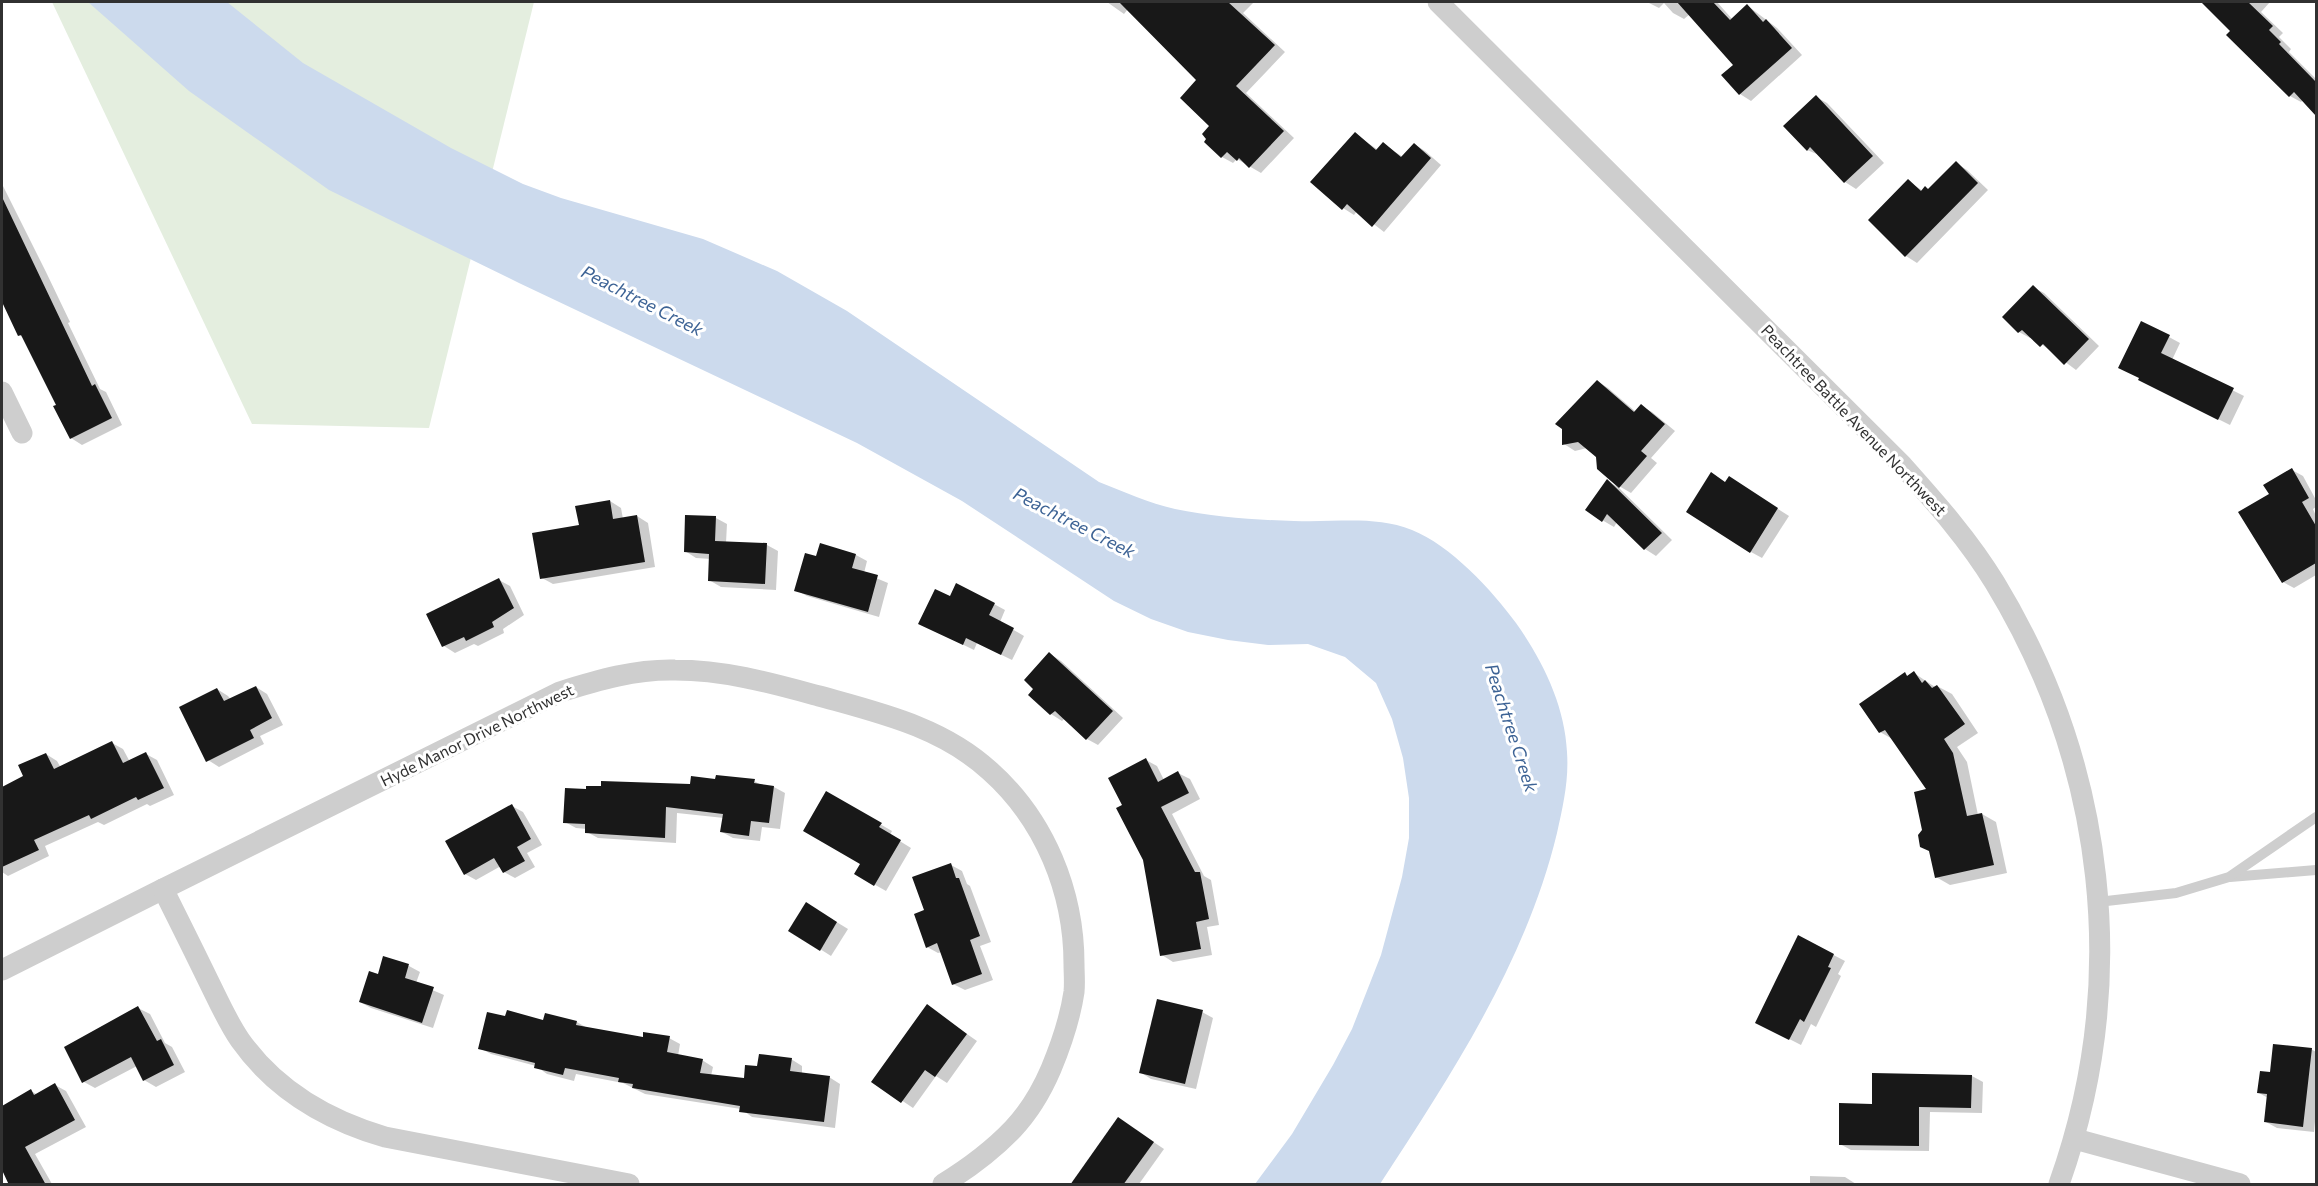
<svg xmlns="http://www.w3.org/2000/svg" width="2318" height="1186" viewBox="0 0 2318 1186" font-family="Commissioner,sans-serif">
  <style>
    .green { fill: #e4eedf }
    .water { fill: #ccdaed }
    .shadow { fill: #0003 }
    .building { fill: #181818 }
    .lines { fill: none; stroke-linecap: round; stroke-linejoin: round }
    .lane { stroke: #cecece; stroke-width: 10 }
    .street { stroke: #cecece; stroke-width: 21 }
    .labels { text-anchor: middle; stroke-width: 6; stroke-linejoin: round; paint-order: stroke }
    .street-label { font-size: 16px; fill: #313131; stroke: #fff }
    .water-label { font-size: 18px; font-style: italic; fill: #3d6395; stroke: #fff }
  </style>
  <rect width="100%" height="100%" fill="#fff"/>
  <path class="green" d="M52 2H534L429 428 252 424Z"/>
  <path class="water" d="M88 2H227L303 63 451 148 523 184 561 198 703 239 777 271 847 311 1099 482C1124 492 1149 503 1175 509 1214 517 1255 520 1294 521 1335 523 1373 515 1412 530 1450 545 1492 590 1516 623 1543 661 1565 706 1567 752 1569 780 1563 806 1557 833 1526 962 1451 1075 1380 1184H1255L1292 1134 1333 1065 1352 1029 1381 955 1402 877 1409 838V798L1403 758 1392 719 1376 683 1345 657 1308 644 1268 645 1228 640 1188 632 1151 619 1114 601 962 501 857 443 519 283 329 190 189 91Z"/>
  <g class="shadow">
    <path d="M1107 2H1254L1243 13 1285 52 1246 93 1294 138 1261 173 1237 159 1233 163 1222 157 1198 80 1128 9 1124 14Z"/>
    <path d="M1647 2H1717L1733 20 1748 6 1777 28 1802 55 1751 101 1740 94 1724 75 1735 65 1690 14 1684 19 1673 13 1664 3 1659 8Z"/>
    <path d="M2203 2H2270L2261 12 2283 33 2279 37 2291 49 2289 52 2316 79V114L2303 100 2301 102 2290 96 2228 35 2232 31Z"/>
    <path d="M1816 97 1827 103 1884 163 1856 189 1845 182 1819 155 1807 150Z"/>
    <path d="M1355 134 1378 150 1383 144 1403 157 1414 144 1425 151 1441 165 1384 232 1357 211 1354 215 1343 208Z"/>
    <path d="M1956 163 1967 170 1988 190 1917 263 1906 256 1870 220 1908 181 1923 191 1929 190Z"/>
    <path d="M2 184 46 272 70 322 68 323 100 389 106 392 122 425 82 445 71 438 58 405 25 338 19 335 2 293Z"/>
    <path d="M2033 287 2044 293 2099 346 2076 370 2032 337 2030 338 2019 332Z"/>
    <path d="M2169 337 2180 343 2172 360 2244 396 2230 425 2140 380Z"/>
    <path d="M1597 381 1608 388 1636 412 1641 406 1652 412 1675 431 1651 458 1657 463 1631 493 1619 486 1597 457 1587 448 1575 451 1564 444Z"/>
    <path d="M2292 470 2303 476 2316 500V507L2313 509 2316 516V575L2294 588 2283 582 2271 494Z"/>
    <path d="M1607 481 1618 487 1672 540 1656 556 1645 549 1617 522 1614 527 1602 520Z"/>
    <path d="M1726 483 1740 485 1789 516 1762 558 1751 552Z"/>
    <path d="M610 501 621 508 623 519 637 516 648 523 655 567 553 584 542 578 580 526Z"/>
    <path d="M687 516 716 518 727 524 726 543 767 545 778 551 776 590 721 587 709 580 711 559 696 558 685 551Z"/>
    <path d="M821 545 856 555 867 561 864 573 888 583 879 617 807 596 796 590 817 558Z"/>
    <path d="M499 580 510 586 524 615 503 629 504 633 478 646 474 644 455 653 444 646 428 615Z"/>
    <path d="M950 598 994 604 1005 610 1000 622 1024 636 1012 660 977 643 974 650 931 629Z"/>
    <path d="M1050 654 1061 661 1123 718 1098 745 1087 739 1065 718 1062 721 1051 714 1036 689Z"/>
    <path d="M1914 673 1935 687 1937 686 1952 694 1978 733 1957 747 1967 762 1978 815 1982 814 1996 822 2007 873 1950 885 1936 877 1924 830 1929 790 1894 740 1880 732 1905 674 1909 677Z"/>
    <path d="M256 687 267 694 283 725 260 736 264 744 219 767 208 760 217 689 228 696 231 700Z"/>
    <path d="M112 743 123 749 130 762 146 754 157 760 174 795 150 806 147 804 104 825 98 822 45 846 49 856 8 876 2 872V788L25 777 46 754 57 761 61 768Z"/>
    <path d="M1146 760 1157 766 1164 780 1178 773 1190 779 1200 799 1172 814 1204 876 1211 880 1219 925 1207 927 1212 955 1173 962 1162 955 1144 859 1124 805Z"/>
    <path d="M717 780 754 781 763 786 774 787 785 793 780 829 762 827 760 841 733 838 722 832 724 818 677 813 676 843 598 838 587 832V829L576 828 565 822Z"/>
    <path d="M826 793 892 831 890 835 911 848 886 891 856 874 862 863Z"/>
    <path d="M512 806 523 812 542 845 527 853 535 867 515 878 504 872 501 866 476 880 465 874Z"/>
    <path d="M951 865 962 871 967 884 970 886 991 942 980 946 993 980 965 990 953 984 942 952 938 953 927 947 926 911Z"/>
    <path d="M817 910 848 929 831 956 820 949Z"/>
    <path d="M1799 937 1845 961 1838 974 1841 976 1816 1027 1811 1024 1801 1045 1768 1028Z"/>
    <path d="M384 958 409 966 420 972 416 983 444 995 433 1028 371 1008 360 1002 379 976Z"/>
    <path d="M927 1006 977 1041 947 1083 936 1076 913 1108 873 1081Z"/>
    <path d="M138 1008 150 1014 165 1043 172 1047 185 1072 156 1087 144 1080 137 1066 95 1088 84 1082Z"/>
    <path d="M1202 1012 1213 1018 1196 1089 1151 1079 1140 1072Z"/>
    <path d="M506 1018 544 1022H577L587 1028 644 1038H669L680 1044 678 1056 702 1060 713 1067 711 1076 745 1080 758 1068 791 1059 802 1066V1074L829 1077 840 1084 835 1128 752 1117 741 1109 645 1094 623 1083 576 1074 574 1081 547 1074 536 1066 491 1054 480 1048Z"/>
    <path d="M2311 1049 2316 1052V1111L2314 1132 2277 1128 2266 1122 2268 1098 2259 1093 2271 1073Z"/>
    <path d="M1972 1076 1983 1082 1982 1113 1930 1112 1929 1151 1851 1150 1840 1144 1873 1105Z"/>
    <path d="M55 1085 66 1091 86 1127 35 1154 52 1184H11L2 1167V1111L31 1091 38 1095Z"/>
    <path d="M1119 1119 1164 1149 1139 1184H1072Z"/>
    <path d="M1810 1176 1845 1177 1856 1184H1810Z"/>
  </g>
  <g class="building">
    <path d="M1119 2H1228L1275 45 1236 86 1284 131 1249 168 1239 158 1237 161 1227 152 1221 158 1204 142 1206 139 1202 134 1209 126 1180 98 1196 80Z"/>
    <path d="M1677 2H1713L1730 20 1747 4 1763 22 1766 19 1792 48 1739 95 1721 75 1733 65Z"/>
    <path d="M2201 2H2248L2273 26 2269 30 2281 42 2279 44 2316 82V116L2294 92 2289 97 2226 35 2230 31Z"/>
    <path d="M1816 95 1873 156 1844 183 1810 147 1807 151 1783 126Z"/>
    <path d="M1355 132 1376 150 1383 142 1401 157 1414 143 1431 158 1372 227 1347 204 1342 210 1310 182Z"/>
    <path d="M1956 161 1978 183 1905 257 1868 220 1908 179 1921 191 1925 186 1928 189Z"/>
    <path d="M2 197 92 386 95 384 112 418 70 439 53 406 56 405 21 335 18 336 2 302Z"/>
    <path d="M2033 285 2089 339 2064 365 2043 344 2040 347 2022 330 2018 333 2002 317Z"/>
    <path d="M2141 321 2170 335 2161 353 2234 388 2218 420 2138 380 2139 378 2118 368Z"/>
    <path d="M1597 380 1634 412 1641 404 1665 424 1641 451 1647 456 1619 488 1597 469 1596 457 1578 442 1562 445V429L1555 424Z"/>
    <path d="M2292 468 2309 498 2302 502 2316 526V563L2282 583 2238 512 2269 494 2263 485Z"/>
    <path d="M1711 472 1725 482 1729 476 1778 508 1750 553 1686 512Z"/>
    <path d="M1607 479 1662 533 1644 550 1607 514 1602 522 1585 510Z"/>
    <path d="M610 500 613 519 637 515 645 562 540 579 532 533 579 525 575 506Z"/>
    <path d="M685 515 716 516 715 541 767 543 765 584 708 581 709 554 684 552Z"/>
    <path d="M820 543 856 554 852 568 878 575 868 612 794 591 805 553 816 556Z"/>
    <path d="M499 578 514 608 492 622 494 627 466 641 464 637 442 647 426 614Z"/>
    <path d="M956 583 995 603 989 615 1014 628 1001 655 966 638 963 645 918 624 935 589 950 596Z"/>
    <path d="M1049 652 1113 711 1086 740 1055 711 1050 715 1028 695 1033 689 1024 680Z"/>
    <path d="M1914 671 1922 683 1925 680 1932 688 1937 685 1965 724 1944 739 1953 753 1967 816 1982 813 1994 865 1935 878 1929 851 1920 847 1918 835 1922 830 1914 792 1926 789 1885 730 1879 733 1859 704 1905 672 1907 676Z"/>
    <path d="M256 686 272 718 250 730 254 738 206 762 179 707 217 688 224 701Z"/>
    <path d="M112 741 123 763 146 752 164 788 138 800 136 797 91 819 89 815 34 840 39 850 2 867V787L23 776 18 765 46 753 54 769Z"/>
    <path d="M1146 758 1158 782 1178 771 1189 793 1161 807 1195 872H1200L1209 919 1196 922 1201 949 1160 956 1143 860 1116 808 1122 805 1108 778Z"/>
    <path d="M716 775 755 779 754 783 774 786 769 823 751 821 749 836 720 832 723 814 666 807 665 838 585 833V824L563 823 565 788 586 789V786H601V781L690 784 691 776 715 779Z"/>
    <path d="M826 791 882 823 879 827 901 840 874 886 854 874 860 864 803 831Z"/>
    <path d="M512 804 531 839 517 847 525 861 503 873 494 858 464 875 445 841Z"/>
    <path d="M951 863 956 878H959L980 936 970 940 982 974 952 985 937 943 926 948 914 914 924 910 912 877Z"/>
    <path d="M806 902 837 922 820 951 788 931Z"/>
    <path d="M1798 935 1834 954 1828 967 1831 968 1804 1022 1800 1019 1789 1040 1755 1023Z"/>
    <path d="M383 956 409 964 405 978 434 987 422 1023 359 1002 369 971 378 974Z"/>
    <path d="M1157 999 1203 1010 1185 1084 1139 1073Z"/>
    <path d="M927 1004 967 1034 935 1077 925 1070 901 1103 871 1082Z"/>
    <path d="M138 1006 157 1041 161 1039 174 1065 143 1081 131 1057 82 1083 64 1047Z"/>
    <path d="M507 1010 543 1020 545 1013 577 1021 576 1025 643 1037V1032L670 1036 667 1052 703 1059 700 1073 744 1078 745 1065 757 1066 759 1054 792 1058 790 1071 830 1076 824 1122 739 1112 740 1106 632 1088 633 1084 618 1082 619 1078 565 1068 563 1075 534 1068 535 1063 478 1049 487 1012 505 1016Z"/>
    <path d="M2273 1044 2312 1048 2303 1127 2264 1122 2267 1094 2257 1093 2260 1071 2270 1072Z"/>
    <path d="M1872 1073 1972 1075 1971 1108 1919 1107V1146L1839 1145V1103L1872 1104Z"/>
    <path d="M55 1083 75 1120 25 1147 46 1185H9L2 1170V1106L31 1089 34 1095Z"/>
    <path d="M1118 1117 1154 1142 1123 1185H1070Z"/>
  </g>
  <g class="lines">
    <g class="lane">
      <path d="M2230 877 2316 870"/>
      <path d="M2098 902 2176 893 2229 877 2316 817"/>
    </g>
    <g class="street">
      <path d="M1438 2 1902 465C1935 502 1969 540 1995 583 2106 766 2131 982 2059 1184"/>
      <path d="M2 392 22 433"/>
      <path d="M2 970 163 889"/>
      <path d="M2075 1139 2240 1184"/>
      <path d="M629 1184 385 1137C327 1120 276 1091 240 1040 227 1021 218 1000 208 980 193 949 178 919 163 889L560 692C598 680 636 669 675 670 725 670 771 683 819 696 880 713 942 727 990 771 1045 820 1074 892 1074 964 1074 973 1075 983 1074 992 1070 1019 1061 1045 1051 1069 1042 1090 1029 1112 1013 1129 992 1151 969 1168 943 1184"/>
    </g>
  </g>
  <g class="labels">
    <g class="street-label">
      <text transform="translate(1854 420) rotate(46)" y="6">Peachtree Battle Avenue Northwest</text>
      <text transform="translate(477 735) rotate(-26)" y="6">Hyde Manor Drive Northwest</text>
    </g>
    <g class="water-label">
      <text transform="translate(642 301) rotate(27)" y="6">Peachtree Creek</text>
      <text transform="translate(1074 523) rotate(27)" y="6">Peachtree Creek</text>
      <text transform="translate(1511 728) rotate(72)" y="6">Peachtree Creek</text>
    </g>
  </g>
  <rect width="2318" height="1186" fill="none" stroke="#313131" stroke-width="6"/>
</svg>
